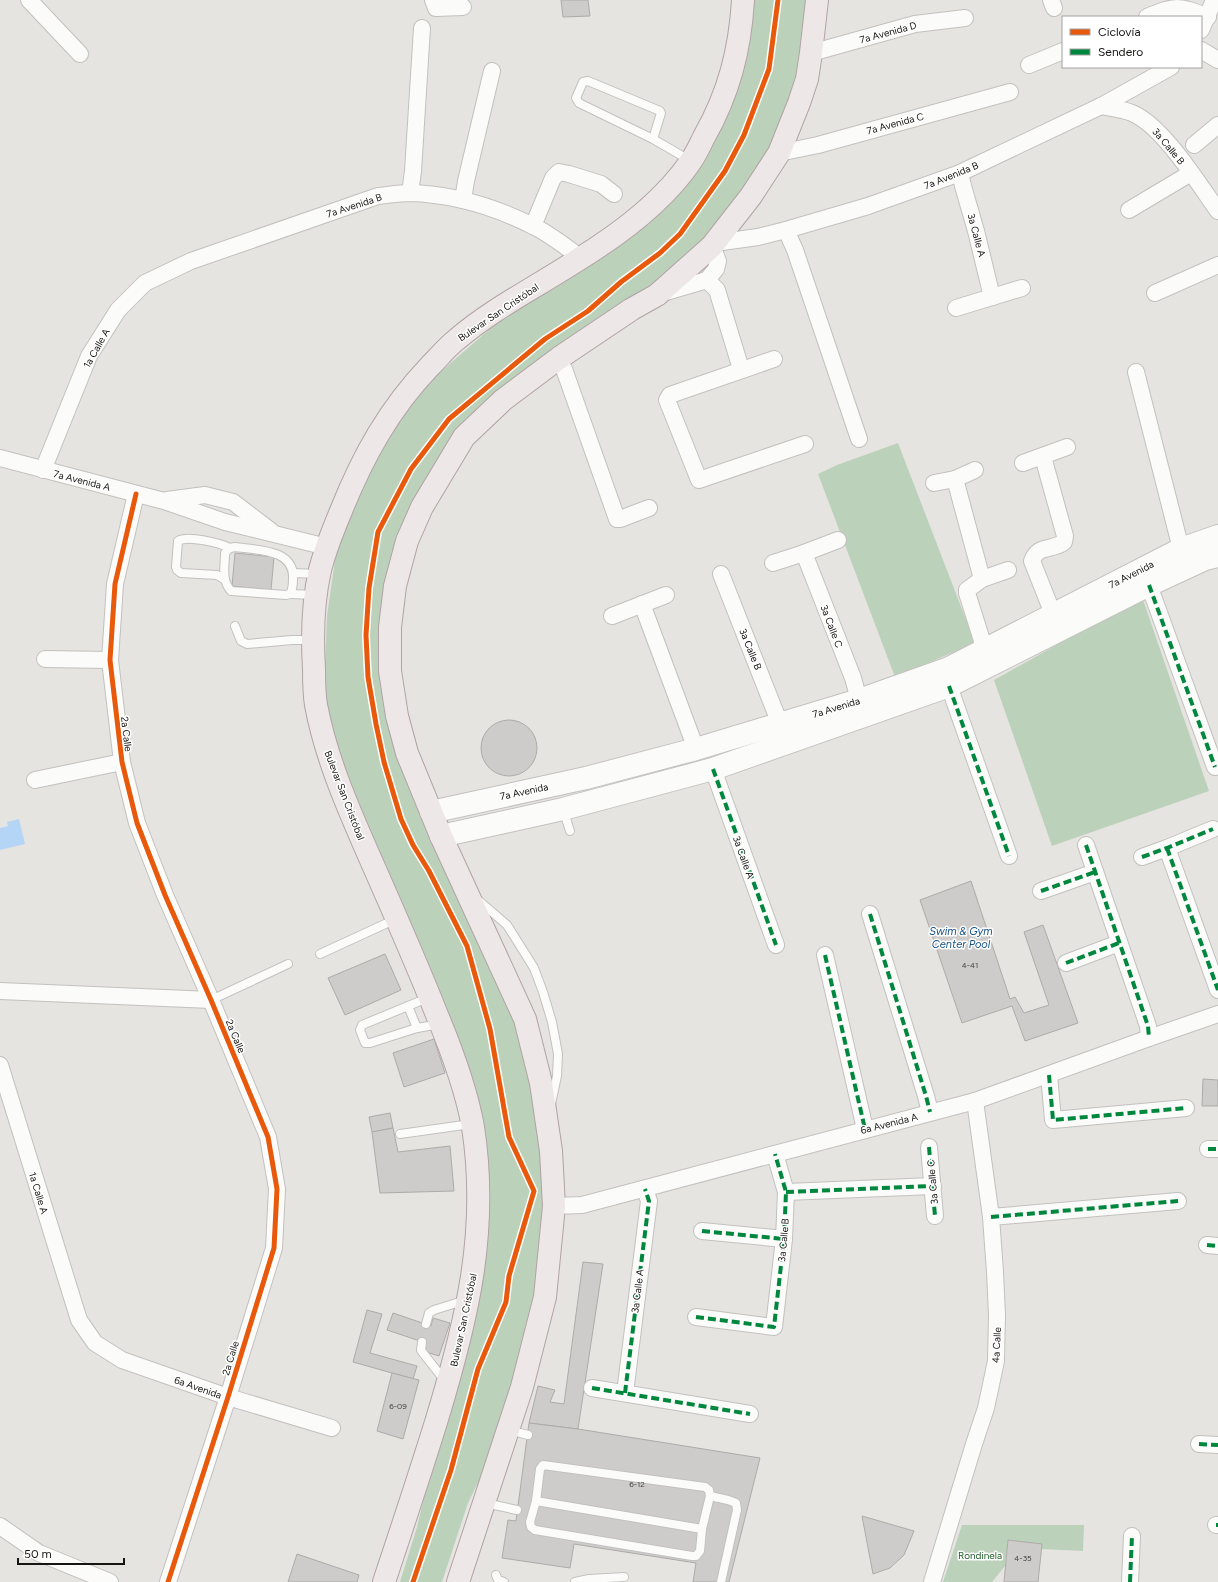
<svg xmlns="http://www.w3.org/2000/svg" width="1218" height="1582" viewBox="0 0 1218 1582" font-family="Figtree,sans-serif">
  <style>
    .green { fill: #bcd1ba }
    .water { fill: #b4d5f5 }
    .building { fill: #ceccca; stroke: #adaba9 }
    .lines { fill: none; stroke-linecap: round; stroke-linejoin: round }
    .lane-casing { stroke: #c3c1bf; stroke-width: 10 }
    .street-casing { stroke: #c3c1bf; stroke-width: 18 }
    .secondary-casing { stroke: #c3c1bf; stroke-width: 24 }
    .primary-casing { stroke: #b1a2a4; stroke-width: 24 }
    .lane { stroke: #fbfbfa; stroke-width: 8 }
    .street { stroke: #fbfbfa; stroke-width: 16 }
    .secondary { stroke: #fbfbfa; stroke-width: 22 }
    .primary { stroke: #eee7e8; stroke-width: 22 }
    .quiet { stroke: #00873e; stroke-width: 4; stroke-dasharray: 8 4; stroke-linecap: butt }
    .cycleway-casing { stroke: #fff; stroke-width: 8 }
    .cycleway { stroke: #e8590c; stroke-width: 5 }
    .labels { text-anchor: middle; stroke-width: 3; stroke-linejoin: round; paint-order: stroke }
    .number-label { font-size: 8px; fill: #444341 }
    .street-label { font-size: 10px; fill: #161513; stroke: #fff }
    .park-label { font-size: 10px; fill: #1b5a23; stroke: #fff }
    .water-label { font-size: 11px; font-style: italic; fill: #125086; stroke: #fff }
  </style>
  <rect width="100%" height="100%" fill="#e6e4e1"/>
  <g class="green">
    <path d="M749 0H812L805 53 774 151 724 224 665 281 512 384 422 496 383 663 520 1023 536 1089 548 1207 540 1290 498 1442 468 1503 442 1582H400L417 1527 425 1493 483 1178 357 804 334 745 324 691 327 616 338 539 372 455 424 386 499 321 678 189Z"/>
    <path d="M898 443 975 643 895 677 818 474 837 465Z"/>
    <path d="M1142 597 1209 791 1052 846 994 680Z"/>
    <path d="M962 1525H1084L1083 1551 1041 1549 1008 1541 1005 1566 992 1582H943Z"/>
  </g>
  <path class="water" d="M19 819 25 844 0 850V828L8 826 7 822Z"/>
  <g class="building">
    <path d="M561 0H588L590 16 563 17Z"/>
    <path d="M235 553 274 557 271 590 232 586Z"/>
    <circle cx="509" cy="748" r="28"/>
    <path d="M971 881 1010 999 1015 997 1024 1013 1049 1005 1024 932 1043 925 1078 1023 1025 1041 1012 1006 962 1023 920 900Z"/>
    <path d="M385 954 401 990 345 1015 328 978Z"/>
    <path d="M434 1039 445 1073 404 1087 393 1053Z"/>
    <path d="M1203 1079 1218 1080V1106H1202Z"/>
    <path d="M390 1113 393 1128 372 1132 369 1117Z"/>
    <path d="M393 1128 398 1152 450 1146 454 1191 380 1193 372 1132Z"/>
    <path d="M583 1262 603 1264 578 1429 529 1423 538 1386 555 1390 550 1402 564 1404Z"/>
    <path d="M367 1310 382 1314 370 1353 417 1366 413 1379 353 1362Z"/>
    <path d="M393 1313 431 1326 433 1318 450 1323 439 1356 423 1351 426 1343 387 1330Z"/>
    <path d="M392 1373 419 1380 403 1439 377 1431Z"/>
    <path d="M529 1423 578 1429 760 1458 729 1582H693L696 1563 574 1544 570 1568 502 1558 508 1520 516 1521Z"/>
    <path d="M862 1516 914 1531 904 1555 890 1568 873 1574Z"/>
    <path d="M1008 1540 1042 1544 1038 1582H1004Z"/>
    <path d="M297 1554 359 1575 357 1582H288Z"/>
  </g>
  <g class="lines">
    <defs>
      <g id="lane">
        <path d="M653 139 661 113 660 111 588 81 583 82 576 98 579 103 653 139 691 161"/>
        <path d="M235 547C257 550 295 549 293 579 293 584 293 589 290 594L286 595 231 591C221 580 225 566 225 553L230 548Z"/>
        <path d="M293 573 318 574"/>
        <path d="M224 579 217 575 181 573 177 570 176 567 178 541C188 535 220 543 230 548"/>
        <path d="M290 594 316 595"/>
        <path d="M235 626 241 641 247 644 292 640H311"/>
        <path d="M563 809 570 831"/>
        <path d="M477 899 507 925 534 968 543 992 552 1022 558 1054 557 1076 551 1104"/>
        <path d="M320 954 396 919"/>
        <path d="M430 997 362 1025 360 1030 365 1043H370L417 1028 440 1024"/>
        <path d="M211 1000 288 964"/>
        <path d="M408 1006 417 1028"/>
        <path d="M400 1134 471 1124"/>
        <path d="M426 1324 429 1313 434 1310 466 1300"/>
        <path d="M422 1342 421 1350 423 1353 445 1381"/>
        <path d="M508 1430 528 1435"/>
        <path d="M543 1465 705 1487 709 1490 710 1496 702 1529 700 1551 696 1556H692L535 1530 531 1527 530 1522 536 1501 540 1469Z"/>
        <path d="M710 1496 728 1500 736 1503 737 1510 721 1582"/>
        <path d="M536 1501 702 1529"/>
        <path d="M485 1503 517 1510"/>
        <path d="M496 1575 498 1580 504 1582"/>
        <path d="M575 1582 589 1579 624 1577"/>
      </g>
      <g id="street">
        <path d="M29 0 80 54"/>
        <path d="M433 0 436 8 463 7"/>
        <path d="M1051 0 1054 8"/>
        <path d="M1147 17C1176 5 1178 5 1208 17"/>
        <path d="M1201 30 1214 0"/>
        <path d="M1201 50 1218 60"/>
        <path d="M811 53 915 24 965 18"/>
        <path d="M1029 65 1063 51"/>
        <path d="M1101 106C1111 108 1123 109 1132 113 1163 126 1198 183 1218 211"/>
        <path d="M1194 145 1218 125"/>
        <path d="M779 153 818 145 1010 92"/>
        <path d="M960 173 963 186 976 231 992 297"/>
        <path d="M410 193 413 171 422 28"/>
        <path d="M463 200 466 181 492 71"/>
        <path d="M1129 210 1191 173"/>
        <path d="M533 226 553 178 559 172 569 174 601 184 614 194"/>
        <path d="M786 230 795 250 859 439"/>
        <path d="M715 243 758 237 786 230 868 206 960 173 1101 106 1171 67"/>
        <path d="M707 280 717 290 741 369"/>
        <path d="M1155 293 1218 265"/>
        <path d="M659 294 707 280 716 269 718 261 712 246"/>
        <path d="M956 308 1022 288"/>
        <path d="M774 359 670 395 667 400 699 480 805 444"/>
        <path d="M564 369 617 519H620L649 508"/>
        <path d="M1136 372 1181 549"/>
        <path d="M1043 457 1065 536 1064 542C1052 551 1038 544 1032 561L1053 614"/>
        <path d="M0 458 164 501 225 522 327 547"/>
        <path d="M1023 463 1067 447"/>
        <path d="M43 470 89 356 118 310 145 283 191 261 378 196C388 195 399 193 409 193 452 194 495 207 533 226 550 234 566 247 581 258"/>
        <path d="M955 479 982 579"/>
        <path d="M934 483 955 479 975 470"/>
        <path d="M136 494 115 584 110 660 122 762 137 823 165 895 211 1000 268 1137 277 1189 274 1248 228 1397 168 1582"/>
        <path d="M167 500 205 495 233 502 271 531"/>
        <path d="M804 553 853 678 859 700"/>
        <path d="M773 563 804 553 838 540"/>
        <path d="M721 574 780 724"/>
        <path d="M1149 585 1215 767"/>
        <path d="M642 604 696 749"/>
        <path d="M612 616 666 595"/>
        <path d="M985 650 967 593V590L982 579 1008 570"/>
        <path d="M45 659 110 660"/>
        <path d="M949 686 1009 856"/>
        <path d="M713 769 776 945"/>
        <path d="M35 780 122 762"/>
        <path d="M1086 845 1148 1026 1149 1038"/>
        <path d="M1167 848 1218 990"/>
        <path d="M1142 857 1167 848 1213 829"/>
        <path d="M1041 891 1095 872"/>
        <path d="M870 914 926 1096 930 1112"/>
        <path d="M825 955 865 1129"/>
        <path d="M1066 963 1119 943"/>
        <path d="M0 991 211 1000"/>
        <path d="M0 1065 79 1320 95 1343 122 1360 228 1397 332 1428"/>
        <path d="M1049 1075 1053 1120 1186 1108"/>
        <path d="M929 1147 935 1216"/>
        <path d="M1208 1149H1218"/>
        <path d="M786 1192 933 1186"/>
        <path d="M554 1206 582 1205 975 1101 1149 1038 1218 1014"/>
        <path d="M991 1217 1178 1201"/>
        <path d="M702 1231 784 1239"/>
        <path d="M1207 1245 1218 1246"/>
        <path d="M696 1317 774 1327 784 1239 786 1192 775 1154"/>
        <path d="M592 1388 750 1414"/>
        <path d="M625 1393 649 1201 645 1189"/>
        <path d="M1199 1444 1218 1445"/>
        <path d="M1216 1525H1218"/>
        <path d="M0 1526 39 1553 110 1582"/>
        <path d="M932 1582 974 1444 986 1408 996 1361 997 1315 995 1272 991 1217 975 1101"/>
        <path d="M1130 1582 1132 1536"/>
      </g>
      <g id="secondary">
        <path d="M431 812 586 778 696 749 859 700 949 668 1181 549 1218 536"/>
        <path d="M441 836 563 809 713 769 949 686 1149 585 1205 559 1218 556"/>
      </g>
      <g id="primary">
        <path d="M384 1582C402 1528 420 1474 437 1419 467 1320 489 1231 473 1127 466 1088 452 1051 437 1015 416 962 393 910 370 858 348 808 326 758 316 705 314 693 314 681 314 669 312 637 313 601 320 570 325 550 333 530 341 511 363 456 389 409 430 366 439 357 446 348 456 340 492 309 536 287 576 261 617 236 664 201 691 161 696 154 700 145 704 137 729 93 740 50 743 0"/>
        <path d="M458 1582 522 1387 545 1297 554 1206 551 1151 541 1083 525 1019 441 836 407 753 397 716 390 671V627L395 586 407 541 422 507 464 437 503 400 559 358 632 309 657 295 712 246 751 196 779 153 799 103 807 79 811 53 817 0"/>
      </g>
    </defs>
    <use href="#lane" class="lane-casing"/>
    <use href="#street" class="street-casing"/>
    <use href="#secondary" class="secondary-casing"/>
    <use href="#primary" class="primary-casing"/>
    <use href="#lane" class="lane"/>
    <use href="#street" class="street"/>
    <use href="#secondary" class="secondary"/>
    <use href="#primary" class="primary"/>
    <g class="quiet">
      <path d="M1149 585 1215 767"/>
      <path d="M949 686 1009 856"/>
      <path d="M713 769 776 945"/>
      <path d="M1086 845 1148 1026 1149 1038"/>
      <path d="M1167 848 1218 990"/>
      <path d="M1142 857 1167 848 1213 829"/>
      <path d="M1041 891 1095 872"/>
      <path d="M870 914 926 1096 930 1112"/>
      <path d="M825 955 865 1129"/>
      <path d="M1066 963 1119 943"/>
      <path d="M1049 1075 1053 1120 1186 1108"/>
      <path d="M929 1147 935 1216"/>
      <path d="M1208 1149H1218"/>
      <path d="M786 1192 933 1186"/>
      <path d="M991 1217 1178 1201"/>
      <path d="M702 1231 784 1239"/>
      <path d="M1207 1245 1218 1246"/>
      <path d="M696 1317 774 1327 784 1239 786 1192 775 1154"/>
      <path d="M592 1388 750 1414"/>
      <path d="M625 1393 649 1201 645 1189"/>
      <path d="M1199 1444 1218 1445"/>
      <path d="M1216 1525H1218"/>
      <path d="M1130 1582 1132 1536"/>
    </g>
    <defs>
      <g id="cycleway">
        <path d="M136 494 115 584 110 660 122 762 137 823 165 895 211 1000 268 1137 277 1189 274 1248 228 1397 168 1582"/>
        <path d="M413 1582 451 1470 478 1369 506 1302 509 1276 534 1191 509 1137 490 1029 467 946 429 871 413 845 401 819 384 762 376 724 368 677 366 635 369 588 378 532 411 469 449 419 545 339 588 311 621 282 660 253 680 234 725 171 744 135 769 69 778 0"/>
      </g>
    </defs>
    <use href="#cycleway" class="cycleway-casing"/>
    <use href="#cycleway" class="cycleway"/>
  </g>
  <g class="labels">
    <g class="number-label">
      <text x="970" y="968">4-41</text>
      <text x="398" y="1409">6-09</text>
      <text x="637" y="1487">6-12</text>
      <text x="1023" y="1561">4-35</text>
    </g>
    <g class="street-label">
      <text transform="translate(888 32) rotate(-15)" y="4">7a Avenida D</text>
      <text transform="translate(895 123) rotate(-15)" y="4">7a Avenida C</text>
      <text transform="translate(1169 146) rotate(50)" y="4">3a Calle B</text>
      <text transform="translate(951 175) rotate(-22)" y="4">7a Avenida B</text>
      <text transform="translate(354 205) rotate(-18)" y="4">7a Avenida B</text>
      <text transform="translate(977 235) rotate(75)" y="4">3a Calle A</text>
      <text transform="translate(498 312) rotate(-34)" y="4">Bulevar San Cristóbal</text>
      <text transform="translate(96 348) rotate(-61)" y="4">1a Calle A</text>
      <text transform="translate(82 480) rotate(14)" y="4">7a Avenida A</text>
      <text transform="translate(1131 574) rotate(-27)" y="4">7a Avenida</text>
      <text transform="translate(832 626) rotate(69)" y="4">3a Calle C</text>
      <text transform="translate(751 649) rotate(68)" y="4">3a Calle B</text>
      <text transform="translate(836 707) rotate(-17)" y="4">7a Avenida</text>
      <text transform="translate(127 734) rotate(83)" y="4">2a Calle</text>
      <text transform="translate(524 791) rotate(-12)" y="4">7a Avenida</text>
      <text transform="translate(345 795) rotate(69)" y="4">Bulevar San Cristóbal</text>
      <text transform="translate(744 857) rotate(70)" y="4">3a Calle A</text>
      <text transform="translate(236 1036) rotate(67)" y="4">2a Calle</text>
      <text transform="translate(889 1123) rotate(-14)" y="4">6a Avenida A</text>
      <text transform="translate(932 1182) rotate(-95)" y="4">3a Calle C</text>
      <text transform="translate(39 1193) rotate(73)" y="4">1a Calle A</text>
      <text transform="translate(783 1240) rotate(-85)" y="4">3a Calle B</text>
      <text transform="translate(637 1291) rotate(-83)" y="4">3a Calle A</text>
      <text transform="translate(463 1320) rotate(-78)" y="4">Bulevar San Cristóbal</text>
      <text transform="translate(996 1345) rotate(-87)" y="4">4a Calle</text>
      <text transform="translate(230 1358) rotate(-73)" y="4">2a Calle</text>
      <text transform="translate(198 1387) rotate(19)" y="4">6a Avenida</text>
    </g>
    <g class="park-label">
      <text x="980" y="1559">Rondinela</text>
    </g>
    <g class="water-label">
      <text x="961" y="935">Swim &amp; Gym<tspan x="961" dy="13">Center Pool</tspan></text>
    </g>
  </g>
  <rect x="1062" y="16" width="140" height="52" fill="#ffffff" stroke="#a2a1a1"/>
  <rect x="1070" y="29" width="20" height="6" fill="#e8590c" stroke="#a2a1a1"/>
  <text x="1098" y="36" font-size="12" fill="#161513">Ciclovía</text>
  <rect x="1070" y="49" width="20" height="6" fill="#00873e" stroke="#a2a1a1"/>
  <text x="1098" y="56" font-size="12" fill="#161513">Sendero</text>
  <path d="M18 1558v6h106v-6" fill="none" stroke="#161513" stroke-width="2"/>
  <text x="24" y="1558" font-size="12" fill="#161513" stroke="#ffffff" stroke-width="3" paint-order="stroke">50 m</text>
</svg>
